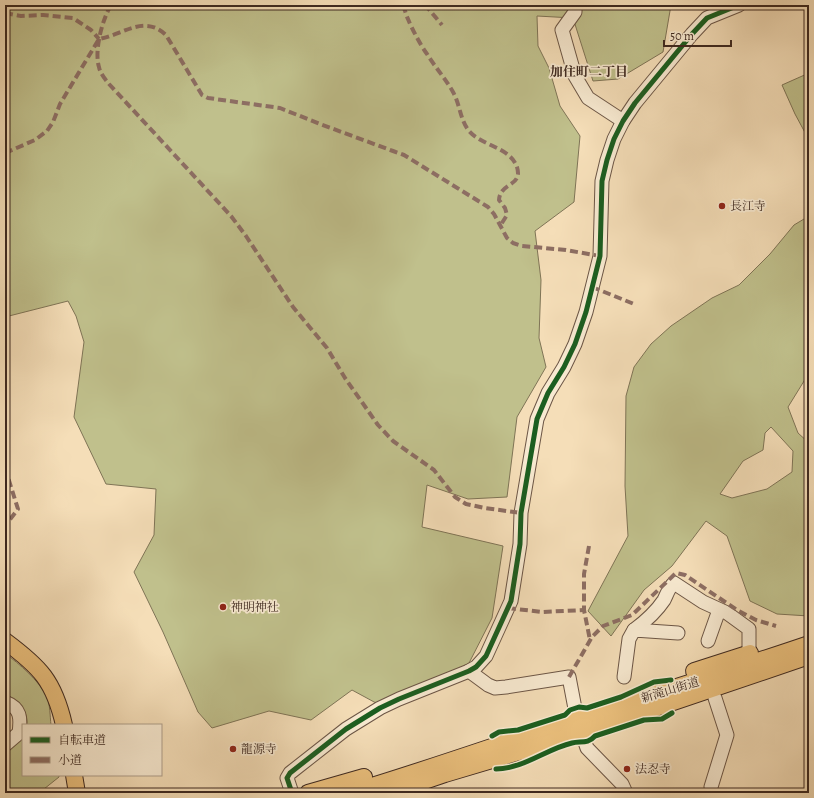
<svg xmlns="http://www.w3.org/2000/svg" width="814" height="798" viewBox="0 0 814 798" font-family="Alegreya,'Noto Serif JP',serif">
  <style>
    .green { fill: #c0c08c; stroke: #7f7456; fill-rule: evenodd }
    .lines { fill: none; stroke-linecap: round; stroke-linejoin: round }
    .minor-casing { stroke: #6c5646; stroke-width: 15 }
    .major-casing { stroke: #3e2920; stroke-width: 18 }
    .minor { stroke: #f8ead1; stroke-width: 13 }
    .major { stroke: #eabf7c; stroke-width: 16 }
    .quiet { stroke: #8d6e63; stroke-width: 4; stroke-dasharray: 8 4; stroke-linecap: butt }
    .cycleway-casing { stroke: #f8ead1; stroke-width: 8 }
    .cycleway { stroke: #1b5e20; stroke-width: 5 }
    .poi-dot { fill: #8f2418; stroke: #f8ead1; stroke-width: 1.5 }
    .labels { text-anchor: middle; stroke-width: 3.5; stroke-linejoin: round; paint-order: stroke }
    .poi-label { font-size: 12px; fill: #3e2920; stroke: #f8ead1; text-anchor: start }
    .street-label { font-size: 12px; fill: #3e2920; stroke: #f8ead1 }
    .neighbourhood-label { font-size: 13px; font-weight: bold; fill: #3e2920; stroke: #f8ead1 }
  </style>
  <rect width="100%" height="100%" fill="#f5deb8"/>
  <filter id="stains"><feTurbulence type="fractalNoise" baseFrequency=".005" numOctaves="4"/><feColorMatrix values="0 0 0 0 .2 0 0 0 0 .09 0 0 0 0 .02 0 0 0 .5 -.17"/></filter>
  <radialGradient id="worn" r=".72"><stop offset=".6" stop-color="#630" stop-opacity="0"/><stop offset="1" stop-color="#630" stop-opacity=".3"/></radialGradient>
  <g class="green">
    <path d="M5 5H671L663 52 618 79 593 81 573 18 537 16 538 46 549 68 560 106 580 136 574 202 535 231 541 280 539 338 546 367 517 417 507 497 468 499 427 485 422 527 503 546 492 618 468 665 376 703 352 690 311 720 269 711 212 728 198 712 163 632 134 572 154 535 156 489 106 484 74 417 84 342 76 316 68 301 5 317Z"/>
    <path d="M809 73V140L795 114 782 85Z"/>
    <path d="M809 216V373L788 407 798 433 809 443V616L777 614 750 601 727 536 706 521 672 566 644 590 611 636 588 611 628 536 625 486 626 396 634 367 651 344 671 326 712 298 739 285 770 254 794 225ZM771 427 793 451 792 472 767 489 732 498 720 494 743 461 763 450 765 433Z"/>
    <path d="M5 653C20 665 38 679 47 697 50 704 50 716 51 725H27C28 710 18 700 5 694Z"/>
    <path d="M23 738V775H59V777L39 793H5V752Z"/>
  </g>
  <g class="lines">
    <defs>
      <g id="minor">
        <path d="M575 5V12L562 30 575 76 588 98 623 121"/>
        <path d="M634 630C646 621 656 612 664 600 667 594 669 587 674 583L703 602 727 613 749 629V653"/>
        <path d="M708 641 719 610"/>
        <path d="M469 671 488 685 495 688 506 687 569 677 577 719 587 748 622 784 626 793"/>
        <path d="M624 677 629 639 634 630 678 633"/>
        <path d="M5 702C21 708 21 718 19 733L5 745"/>
        <path d="M711 787 727 735 715 698"/>
        <path d="M292 793 287 778 290 773 346 729 380 708 399 699 469 671 476 667 486 656 511 601 520 544 521 513 537 419 548 393 564 367 575 344 586 312 600 256 602 181 607 160 614 139 623 121 635 103 692 34 707 18 739 5"/>
      </g>
      <g id="major">
        <path d="M5 641C40 667 54 681 64 725"/>
        <path d="M694 671 750 653"/>
        <path d="M74 775 77 793"/>
        <path d="M308 793 364 777"/>
        <path d="M349 793C423 771 496 745 570 721 650 695 730 671 809 644"/>
        <path d="M389 793 445 774 582 733 809 656"/>
      </g>
    </defs>
    <use href="#minor" class="minor-casing"/>
    <use href="#major" class="major-casing"/>
    <use href="#minor" class="minor"/>
    <use href="#major" class="major"/>
    <g class="quiet">
      <path d="M111 5C102 20 94 51 99 67 100 73 105 79 109 84L231 216 246 236 293 307 327 348 345 378 378 425 393 441 434 470 455 497 466 504 485 508 521 513"/>
      <path d="M403 5C405 10 406 15 408 19 412 29 421 46 427 54 435 67 445 78 453 92 460 104 460 120 469 131 482 146 510 147 517 167 523 187 500 182 499 200L505 208 507 215 500 226"/>
      <path d="M424 5 427 7 442 25"/>
      <path d="M5 13 21 16 43 15 73 18 91 30 99 39"/>
      <path d="M5 153 35 140 47 131 53 122 60 104 99 39C123 35 144 14 166 35L202 95 208 98 280 108 320 124 393 151 404 155 488 207 494 214 507 238 513 243 522 246 566 250 600 256"/>
      <path d="M592 287 634 304"/>
      <path d="M5 468 18 509 5 526"/>
      <path d="M589 546 584 574V610L590 640"/>
      <path d="M508 608 542 612 584 610"/>
      <path d="M569 677 592 637 603 626 632 615 676 573 685 575 737 610 756 620 776 626"/>
    </g>
    <defs>
      <g id="cycleway">
        <path d="M492 736 499 732 518 730 565 715 570 710 579 707 587 708 621 697 654 682 671 680"/>
        <path d="M496 769C523 769 546 749 572 743 581 741 588 744 595 736L644 720 662 719 672 713"/>
        <path d="M292 793 287 778 290 773 346 729 380 708 399 699 469 671 476 667 486 656 511 601 520 544 521 513 537 419 548 393 564 367 575 344 586 312 600 256 602 181 607 160 614 139 623 121 635 103 692 34 707 18 739 5"/>
      </g>
    </defs>
    <use href="#cycleway" class="cycleway-casing"/>
    <use href="#cycleway" class="cycleway"/>
  </g>
  <g class="poi-dot">
    <circle cx="722" cy="206" r="4"/>
    <circle cx="223" cy="607" r="4"/>
    <circle cx="233" cy="749" r="4"/>
    <circle cx="627" cy="769" r="4"/>
  </g>
  <g class="labels">
    <g class="poi-label">
      <text x="730" y="210">長江寺</text>
      <text x="231" y="611">神明神社</text>
      <text x="241" y="753">龍源寺</text>
      <text x="635" y="773">法忍寺</text>
    </g>
    <g class="street-label">
      <text transform="translate(670 690) rotate(-17)" y="4">新滝山街道</text>
    </g>
    <g class="neighbourhood-label">
      <text x="589" y="76">加住町二丁目</text>
    </g>
  </g>
  <rect width="814" height="798" fill="none" stroke="#f5deb8" stroke-width="20"/>
  <rect x="6" y="6" width="802" height="786" fill="none" stroke="#3e2920" stroke-width="2"/>
  <rect x="10" y="10" width="794" height="778" fill="none" stroke="#3e2920"/>
  <rect x="22" y="724" width="140" height="52" fill="#f8ead1" stroke="#ae9d8a"/>
  <rect x="30" y="737" width="20" height="6" fill="#1b5e20" stroke="#ae9d8a"/>
  <text x="58" y="744" font-size="12" fill="#3e2920">自転車道</text>
  <rect x="30" y="757" width="20" height="6" fill="#8d6e63" stroke="#ae9d8a"/>
  <text x="58" y="764" font-size="12" fill="#3e2920">小道</text>
  <path d="M664 40v6h67v-6" fill="none" stroke="#3e2920" stroke-width="2"/>
  <text x="670" y="40" font-size="12" fill="#3e2920" stroke="#f8ead1" stroke-width="3" paint-order="stroke">50 m</text>
  <rect width="100%" height="100%" filter="url(#stains)"/>
  <rect width="100%" height="100%" fill="url(#worn)"/>
</svg>
